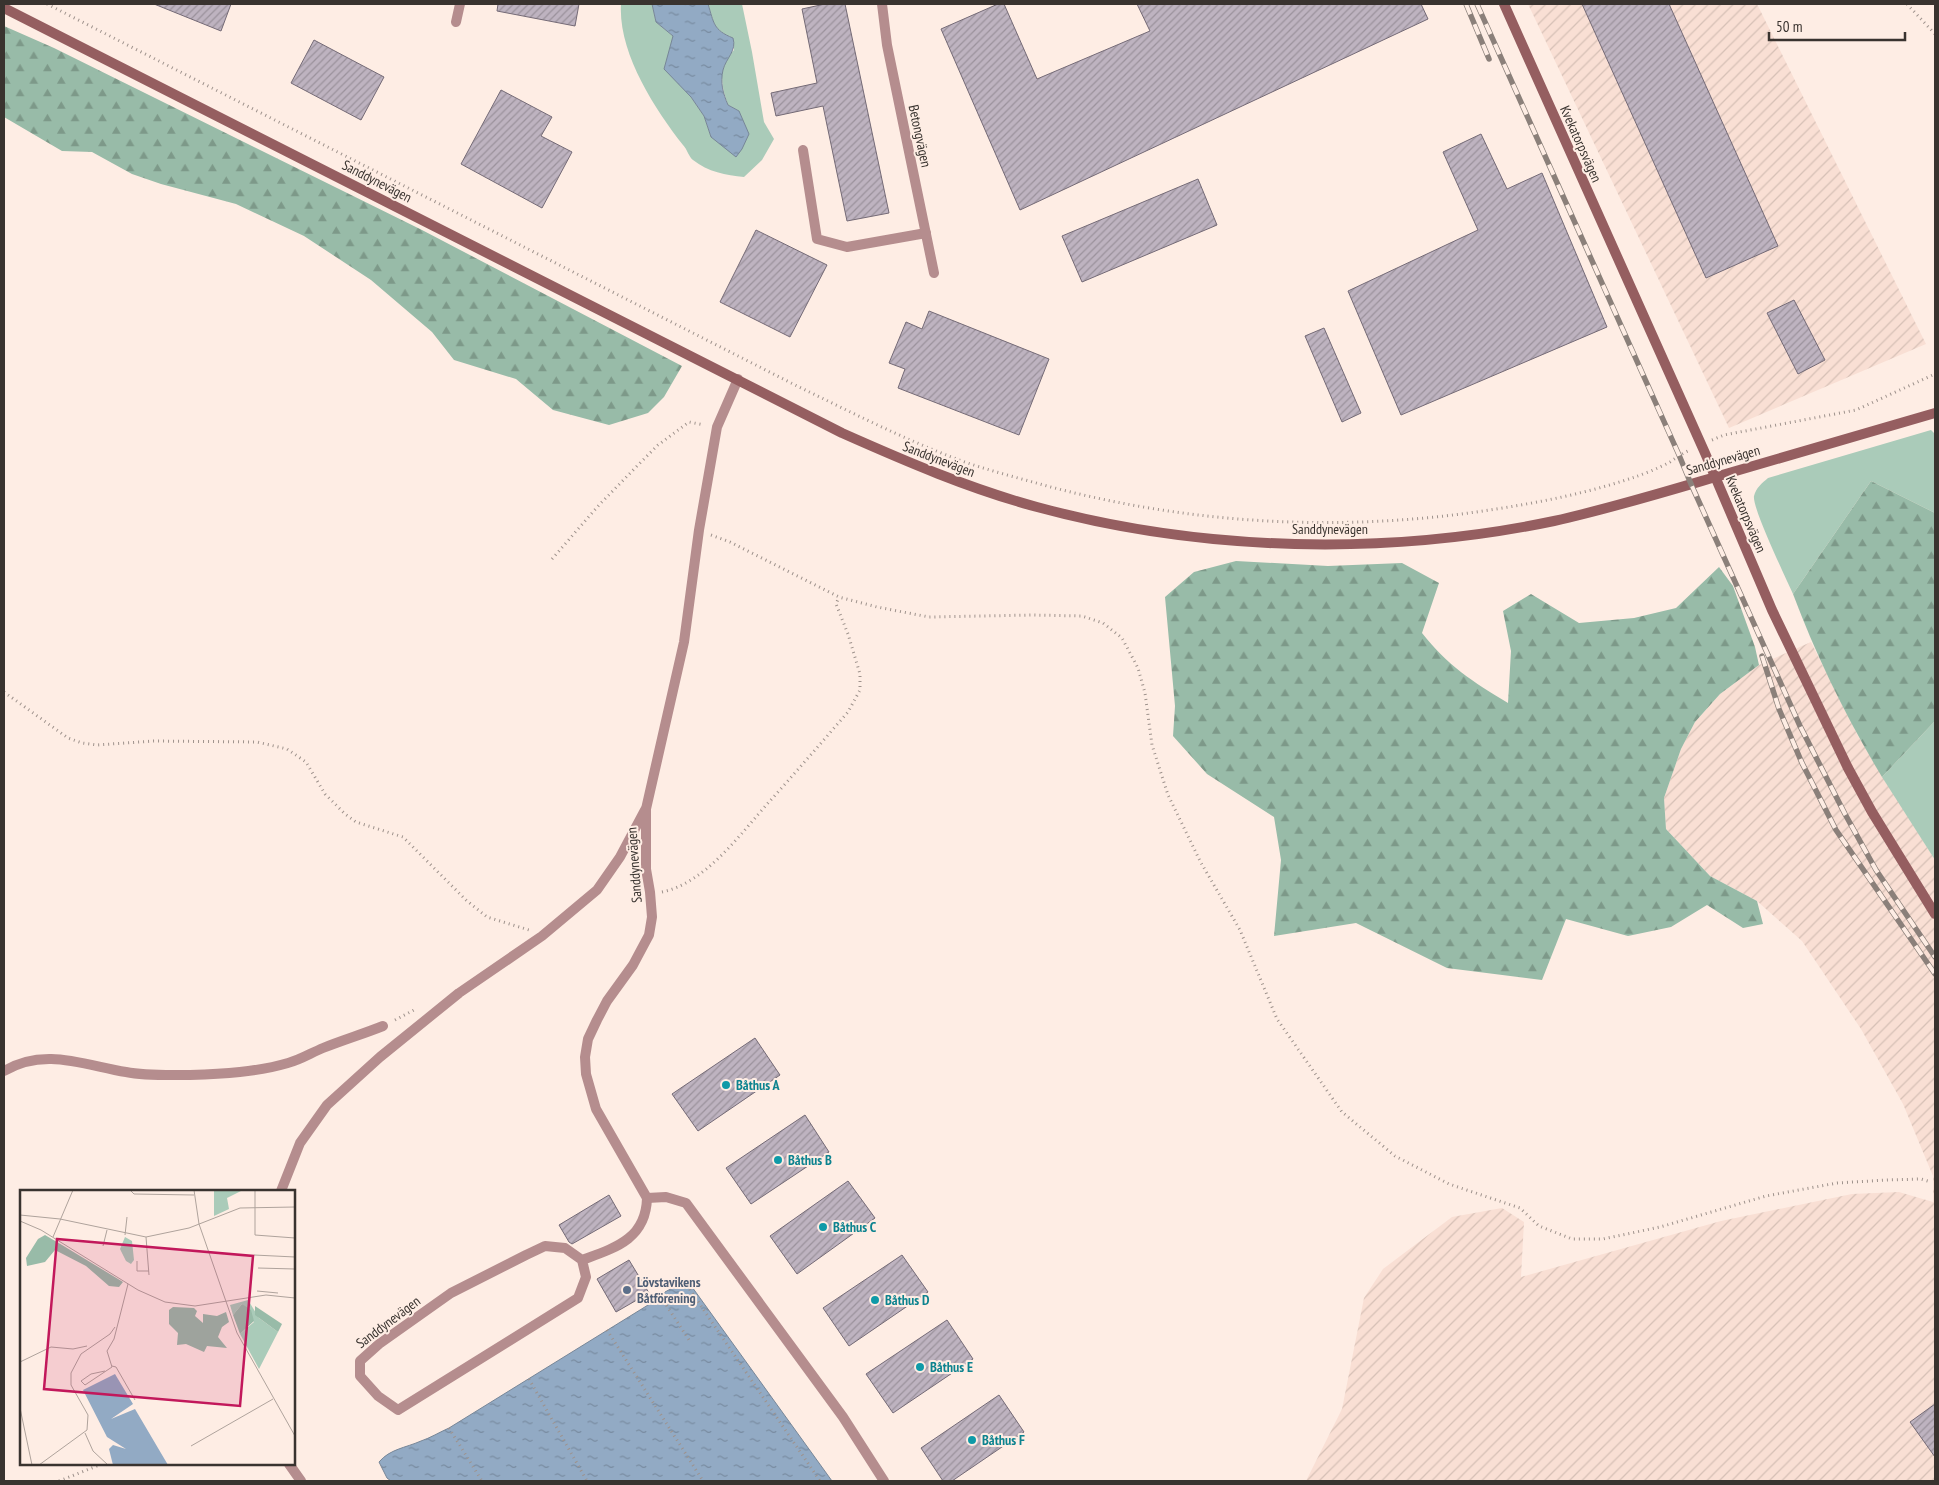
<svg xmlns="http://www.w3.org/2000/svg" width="1939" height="1485" viewBox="0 0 1939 1485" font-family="'PT Sans Narrow',sans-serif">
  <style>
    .industrial { fill: url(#industrial-furrows) }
    .grass { fill: #aacbb9 }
    .forest { fill: url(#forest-firs) }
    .water { fill: url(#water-ripples); stroke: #778697 }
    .building { fill: url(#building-hatch); stroke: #746a76 }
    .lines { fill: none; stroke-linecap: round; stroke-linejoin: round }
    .path { stroke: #9e928c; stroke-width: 3; stroke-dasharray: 1 4; stroke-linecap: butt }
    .lane { stroke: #b58d8e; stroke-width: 10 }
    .street { stroke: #b58d8e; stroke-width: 10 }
    .secondary { stroke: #955e60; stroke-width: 10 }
    .rail-casing { stroke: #8b807a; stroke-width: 5.5 }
    .rail { stroke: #feede4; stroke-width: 4; stroke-dasharray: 11; stroke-linecap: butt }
    .culture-dot { fill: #0f9aa8; stroke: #feede4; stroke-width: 2 }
    .service-dot { fill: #5c6f8a; stroke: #feede4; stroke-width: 2 }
    .labels { text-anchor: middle; stroke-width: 4; stroke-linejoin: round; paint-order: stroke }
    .street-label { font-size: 14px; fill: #39332f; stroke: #feede4 }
    .culture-label { font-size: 14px; font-weight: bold; fill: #0d838f; stroke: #feede4; text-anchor: start }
    .service-label { font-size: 14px; font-weight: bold; fill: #4e5e75; stroke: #feede4; text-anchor: start }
    .inset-road { fill: none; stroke: #afa39c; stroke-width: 1 }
    .view { fill: #c2185b; fill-opacity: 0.15; stroke: #c2185b; stroke-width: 2.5 }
    .inset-edge { fill: none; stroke: #39332f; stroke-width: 2.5 }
  </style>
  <defs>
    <pattern id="industrial-furrows" width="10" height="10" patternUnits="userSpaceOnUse" patternTransform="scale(1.25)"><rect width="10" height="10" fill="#f9dfd4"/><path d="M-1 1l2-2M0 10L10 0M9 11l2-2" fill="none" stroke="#d6c0b6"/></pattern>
    <pattern id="forest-firs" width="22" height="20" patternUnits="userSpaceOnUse" patternTransform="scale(1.25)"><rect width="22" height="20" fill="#98bba8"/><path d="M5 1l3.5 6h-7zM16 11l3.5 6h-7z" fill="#7d9989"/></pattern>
    <pattern id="water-ripples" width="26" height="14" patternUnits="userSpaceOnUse" patternTransform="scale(1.25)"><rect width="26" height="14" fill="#92aac4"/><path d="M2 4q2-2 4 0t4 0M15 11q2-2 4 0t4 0" fill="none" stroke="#788ba0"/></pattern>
    <pattern id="building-hatch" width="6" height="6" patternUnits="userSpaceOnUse" patternTransform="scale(1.25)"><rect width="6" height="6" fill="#beb3c0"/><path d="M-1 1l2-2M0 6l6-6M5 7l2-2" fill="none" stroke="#9b929c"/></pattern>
  </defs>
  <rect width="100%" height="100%" fill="#feede4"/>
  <g class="industrial">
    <path d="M1528 4H1757L1926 344 1729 428Z"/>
    <path d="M1811 642 1858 736 1935 860V1481H1306L1342 1409 1364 1298 1383 1269 1452 1217 1502 1208 1524 1222 1521 1277 1721 1221 1852 1194 1899 1192 1933 1202V1176L1903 1104 1861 1029 1802 941 1757 901 1710 876 1666 829 1664 798 1681 749 1695 722 1720 694 1759 665Z"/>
  </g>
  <g class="grass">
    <path d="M621 4H652L656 22 673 36 691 97 704 116 711 137 739 111 728 105C721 86 717 66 734 50L733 38C713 30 714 23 708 4H742L752 52 764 122 774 139 762 160 744 177C726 175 708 172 693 160 689 157 687 149 683 145 654 108 618 52 621 4Z"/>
    <path d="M1931 430 1935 434V513L1871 481 1793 594C1786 578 1752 508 1754 496 1756 488 1762 483 1768 478Z"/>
    <path d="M1935 721V860L1882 777Z"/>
  </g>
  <g class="forest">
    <path d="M4 26 54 48 422 230 682 366 664 397 648 413 609 425 553 410 516 379 454 360 432 332 371 280 304 236 236 204 161 184 132 174 92 152 62 151 4 117Z"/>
    <path d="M1871 481 1935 513V721L1882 777C1847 719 1817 658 1793 594Z"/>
    <path d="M1236 561 1328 566 1402 563 1439 583 1422 633C1447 665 1473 682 1508 703L1511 651 1503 611 1531 594 1579 623 1634 618 1676 608 1719 567 1733 586 1755 647 1759 665 1720 694 1695 722 1681 749 1664 798 1666 829 1710 876 1757 901 1763 924 1743 928 1707 905 1671 927 1628 936 1566 919 1542 980 1447 968 1356 923 1274 936 1281 860 1274 817 1207 774 1173 736 1175 706 1165 597 1194 572Z"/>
  </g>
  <g class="water">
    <path d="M652 4H708C714 23 713 30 733 38 737 51 726 58 723 70 720 83 723 93 728 105L739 111 749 134 742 149 736 157 711 137 704 116 691 97 664 69 673 36 656 22Z"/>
    <path d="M687 1280 832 1481H391L387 1478 379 1462C390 1449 405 1448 421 1441 430 1438 440 1432 449 1428L661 1297 665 1292Z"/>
  </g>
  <g class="building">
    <path d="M154 4H231L221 31Z"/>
    <path d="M498 4H579L575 26 497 11Z"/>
    <path d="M825 4H845L889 213 847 221 823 106 776 116 771 93 817 83 802 9Z"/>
    <path d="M998 4H1004L1037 79 1150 31 1137 4H1421L1428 19 1020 210 941 29Z"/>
    <path d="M1582 4H1669L1778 246 1706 278Z"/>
    <path d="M314 40 384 77 361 120 291 83Z"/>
    <path d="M501 90 552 117 541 136 572 152 542 208 461 164Z"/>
    <path d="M1481 134 1507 189 1542 173 1607 327 1401 415 1348 291 1478 230 1443 152Z"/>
    <path d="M1198 179 1217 225 1082 282 1062 236Z"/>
    <path d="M756 230 827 265 790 337 720 302Z"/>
    <path d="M1794 300 1825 360 1798 374 1767 313Z"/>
    <path d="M929 311 1049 359 1019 435 898 388 905 369 889 363 906 322 922 329Z"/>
    <path d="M1324 328 1361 413 1342 422 1305 336Z"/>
    <path d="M755 1038 780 1075 698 1131 672 1094Z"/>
    <path d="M805 1115 829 1152 751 1204 726 1168Z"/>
    <path d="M848 1181 875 1218 797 1274 770 1236Z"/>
    <path d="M609 1195 621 1216 572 1244 569 1242 559 1225Z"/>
    <path d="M902 1255 928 1292 849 1346 823 1308Z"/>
    <path d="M629 1260 649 1293 616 1312 597 1279Z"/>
    <path d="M947 1320 973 1359 893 1413 866 1374Z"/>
    <path d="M999 1395 1024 1432 952 1481H943L921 1448Z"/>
    <path d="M1935 1404V1457L1910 1422Z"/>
  </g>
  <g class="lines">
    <g class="path">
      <path d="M47 4 797 386C851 412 905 440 962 461 990 471 1019 478 1047 486 1194 525 1346 533 1496 509 1542 502 1587 493 1632 478 1644 474 1659 468 1670 462 1677 457 1683 453 1690 450"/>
      <path d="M1907 4 1935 34"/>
      <path d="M1712 440 1724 435 1856 410 1935 374"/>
      <path d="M711 535 730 542 839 597 877 607 929 617 1033 615 1082 616 1103 623 1122 638 1138 668 1145 693 1152 745 1168 795 1200 861 1240 930 1277 1019 1342 1112 1395 1156 1449 1184 1520 1208 1539 1226 1572 1239H1603L1660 1227 1766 1196 1837 1183 1887 1180 1921 1179 1931 1182"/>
      <path d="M552 559 599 505 641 462 658 445 689 422 704 425"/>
      <path d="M4 692 68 738 82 743 97 745 154 741 257 742 287 749 306 762 325 794 345 814 356 822 403 837 466 900 487 917 529 930"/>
      <path d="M662 892C706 883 741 833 769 802 796 772 822 742 848 712L860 690V674L848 634 836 604 839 597"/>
      <path d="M395 1020 414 1010"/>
      <path d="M684 1281 820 1481"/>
      <path d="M661 1297 689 1340"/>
      <path d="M607 1330 703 1481"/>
      <path d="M529 1379 587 1481"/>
      <path d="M449 1428 482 1481"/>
      <path d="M59 1481 102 1464"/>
    </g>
    <g class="lane">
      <path d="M803 150 817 239 847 247 926 233"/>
      <path d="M4 1071C44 1047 84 1065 126 1072 146 1076 169 1075 190 1075 223 1074 257 1072 288 1063 300 1060 311 1053 323 1048 343 1040 363 1034 383 1026"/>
      <path d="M281 1191 300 1143 327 1105 380 1057 459 993 542 936 597 890 620 857 645 810"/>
      <path d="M647 1198 666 1197 686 1203 843 1417 884 1481"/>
      <path d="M582 1260 565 1248 545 1246 526 1255 451 1293 379 1344 360 1361V1376L378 1396 398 1410 578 1298 586 1277 582 1260C615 1248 646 1239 647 1198L596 1109 586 1074 585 1057 588 1039 597 1020 607 1001 633 965 649 935 652 917 650 892 646 869V809L684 642 699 530 717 427 738 379"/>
      <path d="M289 1464 301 1481"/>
    </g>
    <g class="street">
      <path d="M882 4 887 45 934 273"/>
      <path d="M456 22 460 4"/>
    </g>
    <g class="secondary">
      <path d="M1504 4 1705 453 1772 610 1848 768 1872 812 1935 914"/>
      <path d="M4 8 842 433C905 461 970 489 1037 507 1202 552 1387 556 1554 521 1613 508 1671 490 1729 473 1797 453 1866 433 1935 413"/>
    </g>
    <defs>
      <g id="rail">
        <path d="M1466 4 1489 59"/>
        <path d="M1477 4 1679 455 1691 484 1800 726 1845 814 1876 870 1935 957"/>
        <path d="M1762 656 1779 709 1802 763 1836 830 1935 974"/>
      </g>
    </defs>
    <use href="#rail" class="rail-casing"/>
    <use href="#rail" class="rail"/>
  </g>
  <g class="culture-dot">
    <circle cx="726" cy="1085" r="5"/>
    <circle cx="778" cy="1160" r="5"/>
    <circle cx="823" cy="1227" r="5"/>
    <circle cx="875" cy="1300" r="5"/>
    <circle cx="920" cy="1367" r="5"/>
    <circle cx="972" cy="1440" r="5"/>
  </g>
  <circle class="service-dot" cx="627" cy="1290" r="5"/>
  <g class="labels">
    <g class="street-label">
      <text transform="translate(920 136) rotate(78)" y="5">Betongvägen</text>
      <text transform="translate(1581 144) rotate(66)" y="5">Kvekatorpsvägen</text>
      <text transform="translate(377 181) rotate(27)" y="5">Sanddynevägen</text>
      <text transform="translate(939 459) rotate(21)" y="5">Sanddynevägen</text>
      <text transform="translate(1723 460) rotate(-16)" y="5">Sanddynevägen</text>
      <text transform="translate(1746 514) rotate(67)" y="5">Kvekatorpsvägen</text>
      <text x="1330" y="534">Sanddynevägen</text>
      <text transform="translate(634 865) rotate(-94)" y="5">Sanddynevägen</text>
      <text transform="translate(388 1322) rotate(-37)" y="5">Sanddynevägen</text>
    </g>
    <g class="culture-label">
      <text x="736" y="1090">Båthus A</text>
      <text x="788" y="1165">Båthus B</text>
      <text x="833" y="1232">Båthus C</text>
      <text x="885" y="1305">Båthus D</text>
      <text x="930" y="1372">Båthus E</text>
      <text x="982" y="1445">Båthus F</text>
    </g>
    <g class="service-label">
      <text x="637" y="1287">Lövstavikens<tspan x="637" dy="16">Båtförening</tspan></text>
    </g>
  </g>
  <g transform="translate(20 1190)">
    <rect width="275" height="275" fill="#feede4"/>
    <path d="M105 47 112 51 114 70 111 74 106 71 100 59ZM228 110 239 128 258 142 239 179 220 144 234 132 222 114 213 125 210 115Z" fill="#aacbb9"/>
    <path d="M25 45 42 55 103 92 99 97 89 96 66 76 35 60 25 72 7 76 6 68 18 49ZM222 114 231 120 234 131 220 144 213 125ZM235 116 262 134 258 142 235 125ZM153 117 174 118 177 121 175 126 183 133V124L197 126 206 122 209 132 202 137 198 147 207 158 187 156 184 162 166 154 157 155 158 143 149 134V120Z" fill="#98bba8"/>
    <path d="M194 0H223L207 8 209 19 194 26Z" fill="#aacbb9"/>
    <path d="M95 184 113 214 91 229 115 219 148 275H93L89 259 93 255 106 259 87 247 63 200Z" fill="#92aac4"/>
    <path class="inset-road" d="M110 0 114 4 174 5M174 0 179 34 217 143 275 246M235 0V45L275 48M0 25 40 29 126 47 169 38 220 18 275 17M0 31 21 40 118 100 145 112 175 116 246 105 275 108M105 45 107 27M33 47 53 0M126 47 129 85M83 56 87 40M234 65 275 67M117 71V81H129M238 78 275 79M237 101 258 103M0 172 31 157 53 159 67 156M92 176 96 177 115 210M85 181 71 184 61 191 65 195 92 177 87 161 94 149 108 94M0 218 12 275M65 243 73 261 88 275M171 256 253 209M19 275 67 240 68 225 51 195V183L61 164 90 144 95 137"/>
    <path class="view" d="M37 49 233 66 220 216 24 199Z"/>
    <rect width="275" height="275" class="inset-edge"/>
  </g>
  <rect width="1939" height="1485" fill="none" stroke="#39332f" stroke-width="10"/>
  <path d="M1769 32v8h136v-8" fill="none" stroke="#39332f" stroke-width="2.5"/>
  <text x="1776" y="32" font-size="15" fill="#39332f" stroke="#feede4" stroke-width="4" paint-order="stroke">50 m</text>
</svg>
